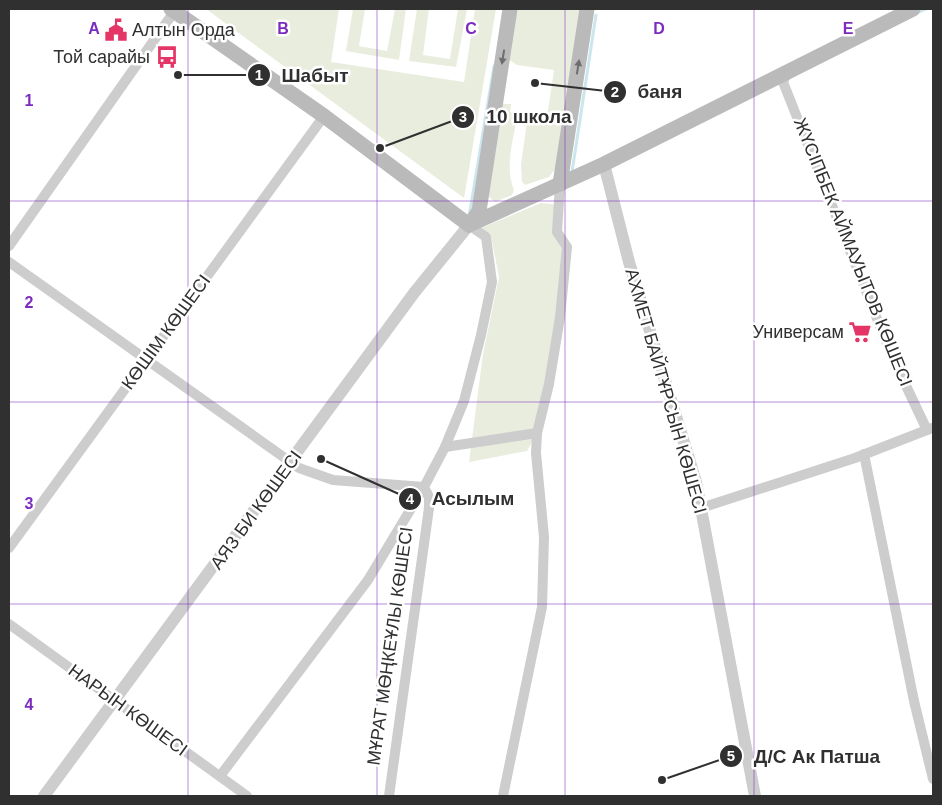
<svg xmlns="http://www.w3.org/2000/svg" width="942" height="805" viewBox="0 0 942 805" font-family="Helvetica,sans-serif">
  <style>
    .green { fill: #e9edde }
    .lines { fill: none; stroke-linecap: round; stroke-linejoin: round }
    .stream { stroke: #cbe6ec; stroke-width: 3 }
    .minor { stroke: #cdcdcd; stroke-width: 10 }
    .tertiary { stroke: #cdcdcd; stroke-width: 12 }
    .secondary { stroke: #bababa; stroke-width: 15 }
    .oneway { fill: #6e6e6e }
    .grid { fill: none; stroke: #7b2cbf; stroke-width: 1; stroke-opacity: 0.55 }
    .labels { text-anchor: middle; stroke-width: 5; stroke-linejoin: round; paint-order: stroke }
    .poi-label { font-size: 18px; fill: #303030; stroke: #fff; text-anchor: end }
    .street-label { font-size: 18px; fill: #303030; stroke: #fff }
    .grid-label { font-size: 16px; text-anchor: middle; font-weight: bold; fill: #7b2cbf; stroke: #fff; stroke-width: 5; stroke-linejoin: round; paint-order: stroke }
    .leader { fill: none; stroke: #303030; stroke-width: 2 }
    .callout-dot { fill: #303030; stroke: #fff; stroke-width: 2 }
    .mark-label { font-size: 15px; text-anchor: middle; font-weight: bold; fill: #fff }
    .callout-label { font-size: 19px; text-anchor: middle; font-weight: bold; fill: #303030; stroke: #fff; stroke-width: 5; stroke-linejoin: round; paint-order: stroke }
  </style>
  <rect width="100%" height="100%" fill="#fff"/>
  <g class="green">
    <path d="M206 9H339L331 62 464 82 475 9H496L464 198Z"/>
    <path d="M353 9H365L359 46 387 51 395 9H406L399 60 346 51Z"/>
    <path d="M417 9H429L423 55 450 59 458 9H467L456 67 409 61Z"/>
    <path d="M516 9H580L555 169 549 177 525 185 522 182 521 165 528 114 547 117 554 70 517 65 508 59Z"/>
    <path d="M502 104H511L510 112 518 113C514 137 504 167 514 190L512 195 495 202 489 197V191Z"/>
    <path d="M541 203 560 205 557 232 567 247 537 433 527 451 469 462 483 354 499 277 491 236 481 228Z"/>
  </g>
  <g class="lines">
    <g class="stream">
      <path d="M917 13 926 9"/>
      <path d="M572 172 596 15"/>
      <path d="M469 217 494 66"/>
    </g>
    <g class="minor">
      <path d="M787 73 783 82 891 354 927 430"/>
      <path d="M9 246 176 9"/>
      <path d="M9 262 299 468 333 480 424 487 368 580 220 776"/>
      <path d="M445 447 537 433"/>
      <path d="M864 454 914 701 933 779"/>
      <path d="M701 508 855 458 932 428"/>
      <path d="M9 548 324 116"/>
      <path d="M9 624 247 796"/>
      <path d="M389 796 429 508V497L424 487 445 447 464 401 481 335 492 282 486 237 469 225"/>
      <path d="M503 796 542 607 544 537 536 453 537 433 549 384 560 317 567 247 557 232 560 184"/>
    </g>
    <g class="tertiary">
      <path d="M604 164 629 262 696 482 755 796"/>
      <path d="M44 796 414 293 469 225"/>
    </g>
    <g class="secondary">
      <path d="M171 9 324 116 469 225"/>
      <path d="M560 184 587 9"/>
      <path d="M469 225 604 164 913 9"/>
      <path d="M469 225 479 211 510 9"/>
    </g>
  </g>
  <defs><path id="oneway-solid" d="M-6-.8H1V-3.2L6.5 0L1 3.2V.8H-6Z" transform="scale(1.25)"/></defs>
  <g class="oneway">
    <use href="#oneway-solid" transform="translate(503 57) rotate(99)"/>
    <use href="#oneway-solid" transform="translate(578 67) rotate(-81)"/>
  </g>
  <path class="grid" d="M188 9V796M377 9V796M565 9V796M754 9V796M9 201H933M9 402H933M9 604H933"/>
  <defs>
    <symbol id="civic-bare" viewBox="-9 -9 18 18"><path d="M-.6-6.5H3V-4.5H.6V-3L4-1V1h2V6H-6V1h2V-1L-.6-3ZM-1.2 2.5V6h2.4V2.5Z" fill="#e53466" stroke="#fff" stroke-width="2.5" paint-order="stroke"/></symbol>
    <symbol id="bus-bare" viewBox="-9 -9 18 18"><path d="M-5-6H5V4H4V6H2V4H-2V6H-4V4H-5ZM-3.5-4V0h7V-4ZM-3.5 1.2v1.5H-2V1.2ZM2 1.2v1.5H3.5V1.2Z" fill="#e53466" stroke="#fff" stroke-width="2.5" paint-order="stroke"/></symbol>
    <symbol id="supermarket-bare" viewBox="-9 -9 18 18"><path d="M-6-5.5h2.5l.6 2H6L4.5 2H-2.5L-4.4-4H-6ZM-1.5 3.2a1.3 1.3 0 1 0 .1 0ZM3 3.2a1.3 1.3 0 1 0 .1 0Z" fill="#e53466" stroke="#fff" stroke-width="2.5" paint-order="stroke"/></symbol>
  </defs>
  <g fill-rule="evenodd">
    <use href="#civic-bare" x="100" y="14" width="32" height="32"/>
    <use href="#bus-bare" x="151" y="41" width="32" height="32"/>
    <use href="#supermarket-bare" x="844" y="316" width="32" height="32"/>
  </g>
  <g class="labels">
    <g class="poi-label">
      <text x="132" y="36" text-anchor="start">Алтын Орда</text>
      <text x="150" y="63">Той сарайы</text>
      <text x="844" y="338">Универсам</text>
    </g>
    <g class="street-label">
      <text transform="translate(853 252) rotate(68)" y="6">ЖҮСІПБЕК АЙМАУЫТОВ КӨШЕСІ</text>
      <text transform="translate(166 332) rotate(-54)" y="6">КӨШІМ КӨШЕСІ</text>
      <text transform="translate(666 391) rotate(74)" y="6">АХМЕТ БАЙТҰРСЫН КӨШЕСІ</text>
      <text transform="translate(256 510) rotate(-54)" y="6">АЯЗ БИ КӨШЕСІ</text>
      <text transform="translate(390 646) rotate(-82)" y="6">МҰРАТ МӨҢКЕҰЛЫ КӨШЕСІ</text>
      <text transform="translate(128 710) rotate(36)" y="6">НАРЫН КӨШЕСІ</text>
    </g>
  </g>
  <g class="grid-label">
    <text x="94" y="34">A</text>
    <text x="283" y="34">B</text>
    <text x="471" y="34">C</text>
    <text x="659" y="34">D</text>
    <text x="848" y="34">E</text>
    <text x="29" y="106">1</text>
    <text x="29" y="308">2</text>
    <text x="29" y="509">3</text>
    <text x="29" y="710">4</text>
  </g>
  <path class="leader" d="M178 75L259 75M535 83L615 92M380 148L463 117M321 459L410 499M662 780L731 756"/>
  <g class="callout-dot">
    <circle cx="178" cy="75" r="5"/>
    <circle cx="535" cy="83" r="5"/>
    <circle cx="380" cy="148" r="5"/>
    <circle cx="321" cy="459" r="5"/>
    <circle cx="662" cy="780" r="5"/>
    <circle cx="259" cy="75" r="12"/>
    <circle cx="615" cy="92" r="12"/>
    <circle cx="463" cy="117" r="12"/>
    <circle cx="410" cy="499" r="12"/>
    <circle cx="731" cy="756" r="12"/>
  </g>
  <g class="mark-label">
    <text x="259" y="80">1</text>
    <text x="615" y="97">2</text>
    <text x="463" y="122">3</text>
    <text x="410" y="504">4</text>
    <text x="731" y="761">5</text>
  </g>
  <g class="callout-label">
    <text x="315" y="82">Шабыт</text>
    <text x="660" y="98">баня</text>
    <text x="529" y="123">10 школа</text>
    <text x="473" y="505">Асылым</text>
    <text x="817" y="763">Д/С Ак Патша</text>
  </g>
  <rect width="942" height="805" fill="none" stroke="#303030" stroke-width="20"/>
</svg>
